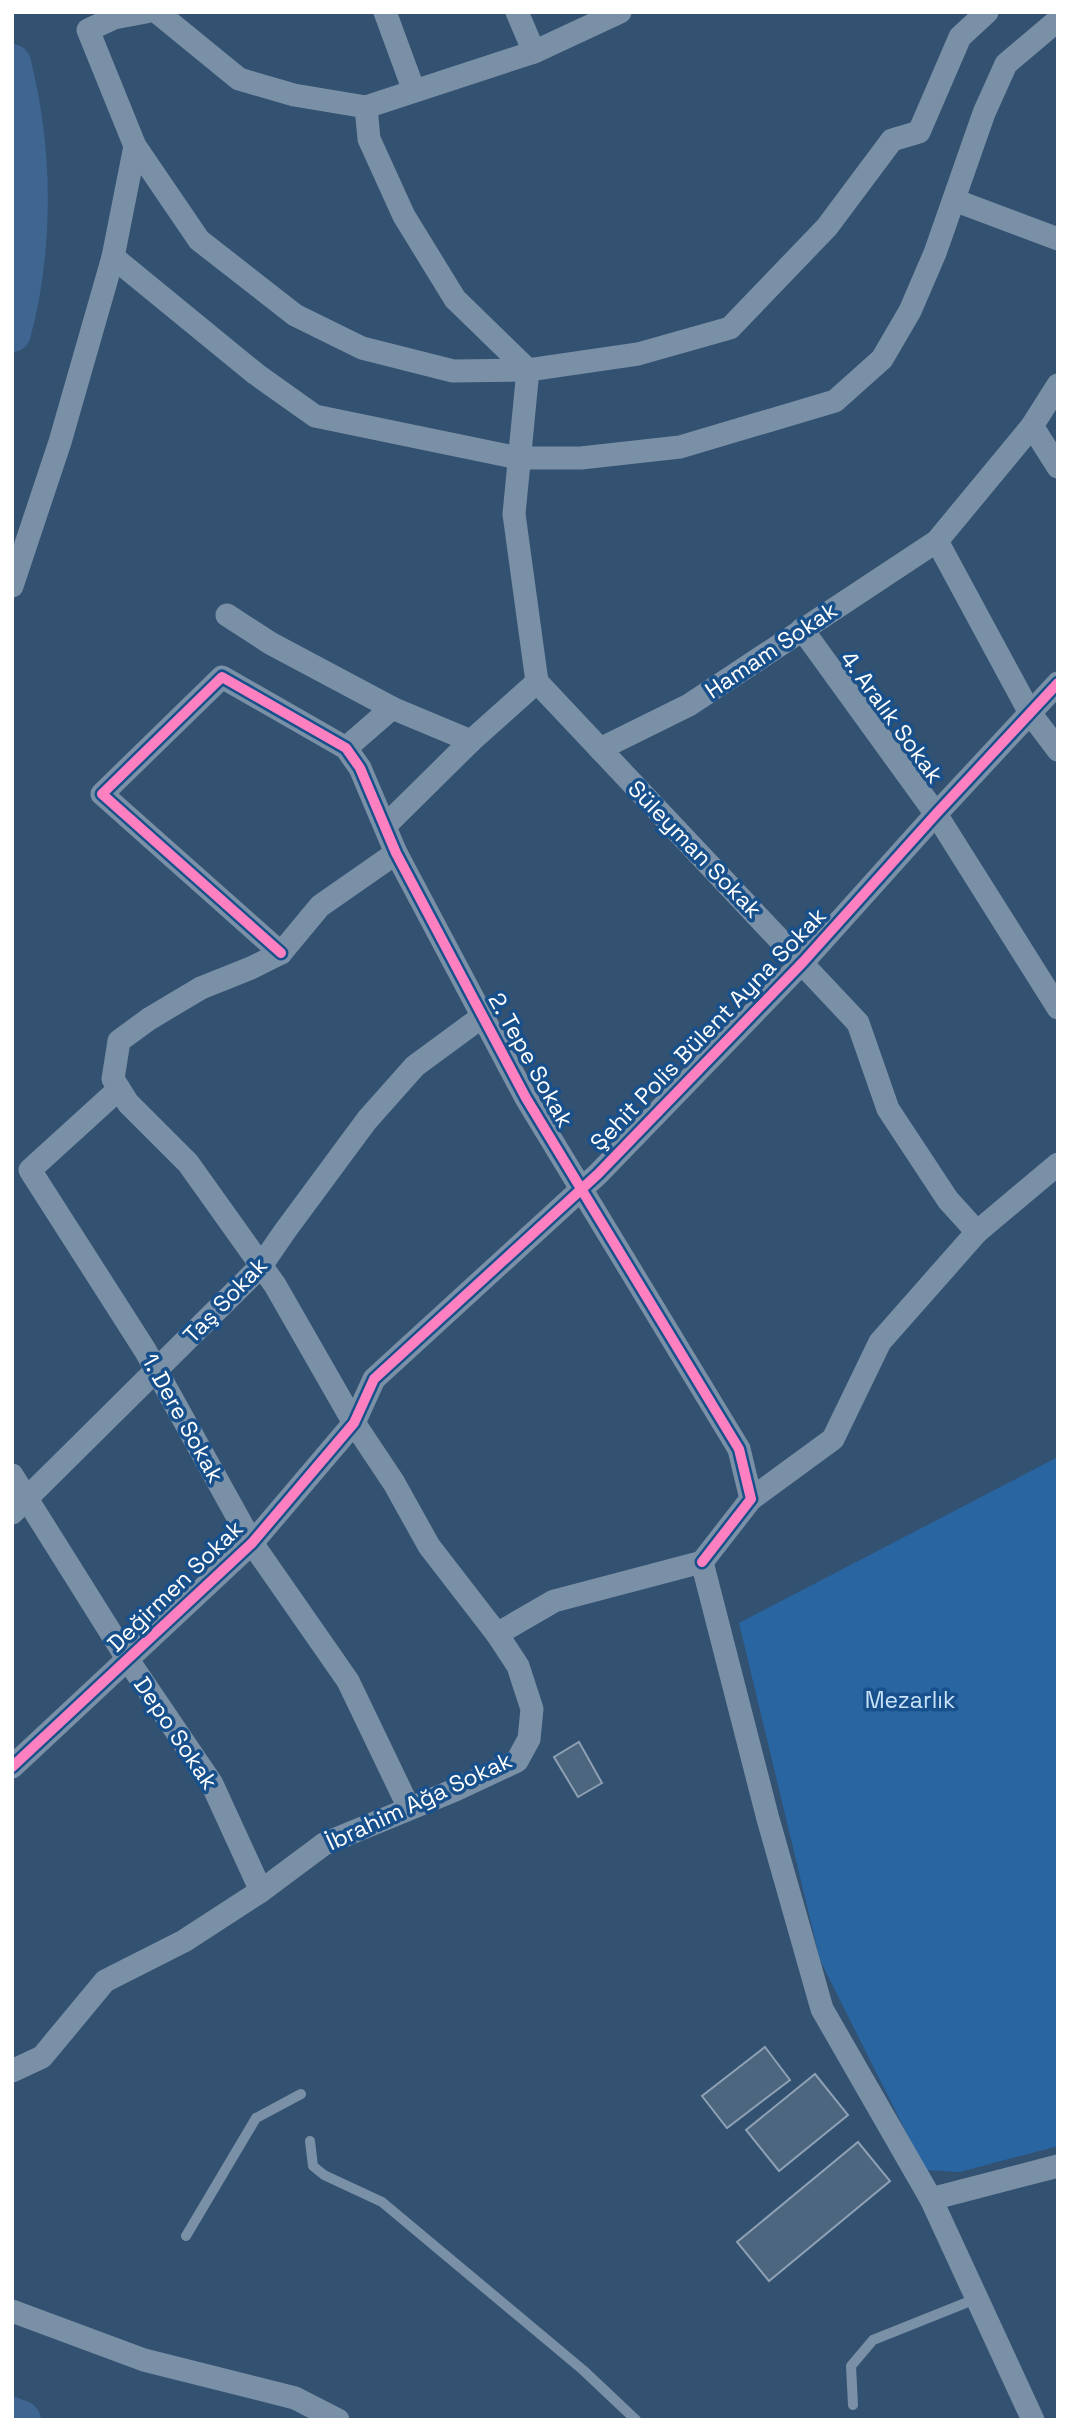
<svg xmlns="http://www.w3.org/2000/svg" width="1070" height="2432" viewBox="0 0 1070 2432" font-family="'Space Grotesk',sans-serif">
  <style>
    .green { fill: #2965a1 }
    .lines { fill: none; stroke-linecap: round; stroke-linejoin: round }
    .river { stroke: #3e6691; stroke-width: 38 }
    .building { fill: #4d6680; stroke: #8ea0b4; stroke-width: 2 }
    .lane { stroke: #7a90a6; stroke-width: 10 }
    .street { stroke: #7a90a6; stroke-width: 23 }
    .cycleway-casing { stroke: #18508c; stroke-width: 15 }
    .cycleway { stroke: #ff80c0; stroke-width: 10 }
    .labels { text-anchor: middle; stroke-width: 7; stroke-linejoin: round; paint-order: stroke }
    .street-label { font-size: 23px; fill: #fff; stroke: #18508c }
    .park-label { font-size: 23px; fill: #c8e2fa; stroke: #18508c }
  </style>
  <rect width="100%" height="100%" fill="#335171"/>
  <path class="green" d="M1058 1457V2146L960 2172 925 2170 820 1960 739 1623Z"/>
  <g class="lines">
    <g class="river">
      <path d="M12 63C34 151 35 246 12 333"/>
      <path d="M12 2416 22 2420"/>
    </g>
  </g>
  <g class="building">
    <path d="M579 1742 602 1783 578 1797 554 1757Z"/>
    <path d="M765 2047 790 2080 727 2128 702 2096Z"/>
    <path d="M815 2074 848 2115 779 2171 746 2130Z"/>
    <path d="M858 2142 890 2181 769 2281 737 2242Z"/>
  </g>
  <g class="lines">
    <g class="lane">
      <path d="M310 2141 313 2166 324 2175 382 2202 583 2370 636 2420"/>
      <path d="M186 2236 256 2118 301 2094"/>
      <path d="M853 2405 851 2366 873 2340 978 2298"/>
    </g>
    <g class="street">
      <path d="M146 12 114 18 88 30 135 146 199 240 295 315 362 348 453 371 528 370 638 354 730 328 827 227 892 140 919 132 960 37 987 12"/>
      <path d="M157 12 239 79 294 95 366 107 369 139 404 216 455 299 528 370"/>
      <path d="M385 12 414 91"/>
      <path d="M517 12 534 52"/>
      <path d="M366 107 534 52 620 12"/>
      <path d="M135 146 113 257 256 374 315 416 519 458H581L680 447 835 401 882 359 910 311 935 253 984 113 1006 64 1058 20"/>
      <path d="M954 200 1058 239"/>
      <path d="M1032 426 1058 467"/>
      <path d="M937 541 1030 713 1058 750"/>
      <path d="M12 586 60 442 113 257"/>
      <path d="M227 615 270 643 392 708"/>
      <path d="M802 629 936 814 1058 1008"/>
      <path d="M537 682 858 1023 888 1109 948 1200 977 1232"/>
      <path d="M346 748 392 708 471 741 537 682 514 514 528 370"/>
      <path d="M600 749 689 705 937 541 1032 426 1058 385"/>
      <path d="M385 826 471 741"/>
      <path d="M396 853 320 906 281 953 251 968 201 988 149 1019 119 1041 113 1079 128 1103 188 1163 275 1285 354 1423 394 1483 429 1546 497 1634"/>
      <path d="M281 953 102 794 222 677 346 748 360 768 396 853 526 1098 739 1449 751 1499 702 1562"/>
      <path d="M119 1089 30 1170 145 1350 252 1543 348 1681 409 1808"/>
      <path d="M12 1475 128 1660 212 1784 261 1891"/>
      <path d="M751 1499 833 1439 880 1342 977 1232 1058 1164"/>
      <path d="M12 1513 261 1266 285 1231 367 1120 415 1066 483 1016"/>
      <path d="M702 1562 768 1819 822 2009 931 2199 1058 2166"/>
      <path d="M12 1767 252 1543 354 1423 374 1379 598 1174 803 962 936 814 1058 683"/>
      <path d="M12 2071 42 2057 105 1981 184 1941 261 1891 324 1844 455 1790 517 1761 529 1739 532 1709 518 1666 497 1634 554 1601 702 1562"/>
      <path d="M931 2199 1033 2420"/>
      <path d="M12 2311 144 2360 295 2398 338 2420"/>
    </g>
    <defs>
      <g id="cycleway">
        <path d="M281 953 102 794 222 677 346 748 360 768 396 853 526 1098 739 1449 751 1499 702 1562"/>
        <path d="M12 1767 252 1543 354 1423 374 1379 598 1174 803 962 936 814 1058 683"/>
      </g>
    </defs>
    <use href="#cycleway" class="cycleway-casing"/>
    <use href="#cycleway" class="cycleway"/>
  </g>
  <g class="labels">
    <g class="street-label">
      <text transform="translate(771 650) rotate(-34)" y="8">Hamam Sokak</text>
      <text transform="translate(892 717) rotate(54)" y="8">4. Aralık Sokak</text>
      <text transform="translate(695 849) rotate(46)" y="8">Süleyman Sokak</text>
      <text transform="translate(708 1029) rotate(-46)" y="8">Şehit Polis Bülent Ayna Sokak</text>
      <text transform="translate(531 1060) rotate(61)" y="8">2. Tepe Sokak</text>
      <text transform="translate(225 1300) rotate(-46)" y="8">Taş Sokak</text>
      <text transform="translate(183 1418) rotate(61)" y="8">1. Dere Sokak</text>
      <text transform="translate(175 1586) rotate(-44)" y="8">Değirmen Sokak</text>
      <text transform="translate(176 1733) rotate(56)" y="8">Depo Sokak</text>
      <text transform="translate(419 1801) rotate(-25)" y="8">İbrahim Ağa Sokak</text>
    </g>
    <g class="park-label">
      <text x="910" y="1708">Mezarlık</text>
    </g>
  </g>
  <rect width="1070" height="2432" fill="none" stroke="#ffffff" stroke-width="28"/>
</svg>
